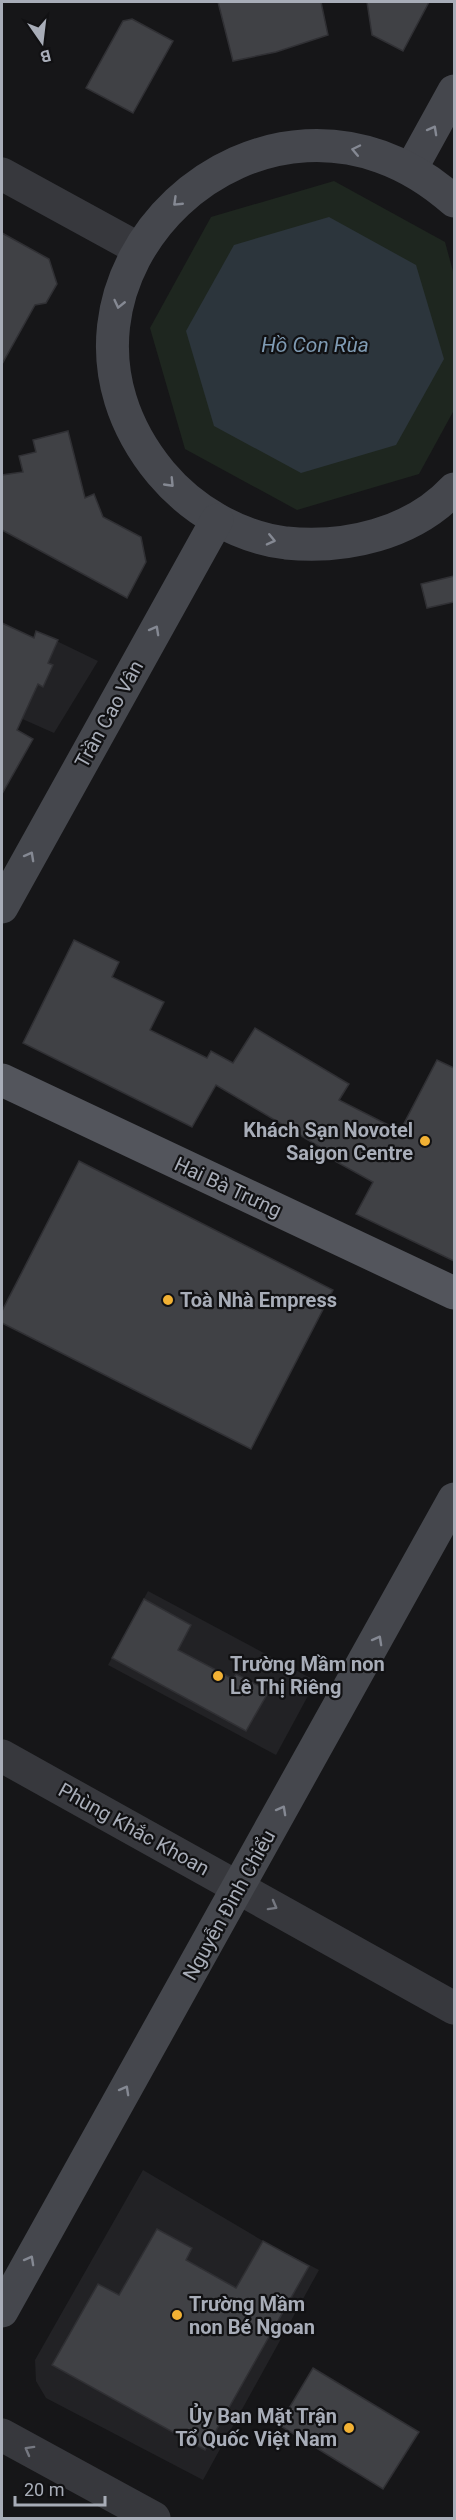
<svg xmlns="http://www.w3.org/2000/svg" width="456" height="2520" viewBox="0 0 456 2520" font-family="Roboto,sans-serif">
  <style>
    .built { fill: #222225 }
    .green { fill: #1e261f }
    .water { fill: #2c353c }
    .building { fill: #404145; stroke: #303034; stroke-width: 1.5 }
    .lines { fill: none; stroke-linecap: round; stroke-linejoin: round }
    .tertiary { stroke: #37383d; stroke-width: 33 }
    .secondary { stroke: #45474d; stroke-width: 33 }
    .primary { stroke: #53555c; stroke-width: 33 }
    .oneway { stroke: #858993 }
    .oneway2 { stroke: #757881 }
    .poi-dot { fill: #f2b134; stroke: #111113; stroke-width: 2 }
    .labels { text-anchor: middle; stroke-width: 4.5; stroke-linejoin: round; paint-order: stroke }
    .street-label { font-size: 20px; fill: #a8adb8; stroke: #111113 }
    .poi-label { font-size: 20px; font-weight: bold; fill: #a8adb8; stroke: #111113; text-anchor: start }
    .water-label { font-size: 21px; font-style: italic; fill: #7f9bb3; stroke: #111113 }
  </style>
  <rect width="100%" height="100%" fill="#161618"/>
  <g class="built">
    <path d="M2 623 33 638 36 631 98 661 54 733 2 710Z"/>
    <path d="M148 1591 316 1681 276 1755 108 1665Z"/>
    <path d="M143 2170 263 2241 319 2270 203 2480 46 2398 36 2381 35 2360Z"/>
  </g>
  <path class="green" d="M334 181 445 242 454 275V410L419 474 297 510 185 449 150 328 211 217Z"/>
  <path class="water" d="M329 217 416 265 444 359 396 445 301 473 214 426 186 331 234 245Z"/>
  <g class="building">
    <path d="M218 2H321L328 35 276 52 233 61Z"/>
    <path d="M367 2H429L403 51 372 35Z"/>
    <path d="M132 19 173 41 133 113 86 88 123 21Z"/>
    <path d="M2 233 49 259 57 284 46 303 35 305 2 364Z"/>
    <path d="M68 431 85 498 94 494 103 517 141 537 146 562 127 598 2 530V475L23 472 19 456 36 452 33 440Z"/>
    <path d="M454 576V602L427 608 421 584Z"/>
    <path d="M2 623 34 638 36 631 58 640 48 663 53 665 43 687 38 684 17 730 33 739 2 794Z"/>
    <path d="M74 940 119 962 112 977 164 1002 150 1030 207 1058 211 1051 233 1063 255 1028 349 1084 339 1100 400 1131 437 1060 454 1068V1261L356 1214 373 1182 333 1160 335 1156 216 1085 192 1127 23 1043Z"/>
    <path d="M79 1161 333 1290 251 1449 2 1323V1311Z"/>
    <path d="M144 1599 191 1625 178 1650 233 1679 236 1674 269 1691 246 1731 112 1658Z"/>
    <path d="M157 2229 192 2248 186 2260 236 2288 263 2241 309 2266 205 2450 52 2365 98 2284 119 2295Z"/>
    <path d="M313 2368 419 2432 383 2489 279 2425Z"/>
  </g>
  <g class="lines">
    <g class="tertiary">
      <path d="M2 174 139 249"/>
      <path d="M2 1756 454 2008"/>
      <path d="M2 2435 154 2518"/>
    </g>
    <g class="secondary">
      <path d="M411 169 454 91"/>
      <path d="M454 201C265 33 3 282 161 473 192 510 238 537 286 543 345 549 412 534 454 489"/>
      <path d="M2 907 217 520"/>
      <path d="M2 2311 454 1499"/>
    </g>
    <path class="primary" d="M2 1080 454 1293"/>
  </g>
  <defs><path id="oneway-chevron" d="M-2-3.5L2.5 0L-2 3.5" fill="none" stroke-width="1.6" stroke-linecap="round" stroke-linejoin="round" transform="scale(1.5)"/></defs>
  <g class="oneway">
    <use href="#oneway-chevron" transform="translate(433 130) rotate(-61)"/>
    <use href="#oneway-chevron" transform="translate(356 150) rotate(-168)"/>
    <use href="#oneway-chevron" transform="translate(177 202) rotate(136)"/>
    <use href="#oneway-chevron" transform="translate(119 304) rotate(103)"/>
    <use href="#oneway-chevron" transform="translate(170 483) rotate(46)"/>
    <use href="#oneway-chevron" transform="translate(271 540) rotate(13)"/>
    <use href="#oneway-chevron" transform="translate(155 630) rotate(-61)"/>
    <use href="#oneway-chevron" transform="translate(30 856) rotate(-61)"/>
    <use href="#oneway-chevron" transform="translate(378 1640) rotate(-61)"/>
    <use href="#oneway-chevron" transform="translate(282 1810) rotate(-61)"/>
    <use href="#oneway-chevron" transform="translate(125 2090) rotate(-61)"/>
    <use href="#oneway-chevron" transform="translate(30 2260) rotate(-61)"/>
  </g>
  <g class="oneway2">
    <use href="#oneway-chevron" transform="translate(273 1906) rotate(29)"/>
    <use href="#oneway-chevron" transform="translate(29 2450) rotate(-151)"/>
  </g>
  <g class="poi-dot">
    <circle cx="425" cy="1141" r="6"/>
    <circle cx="168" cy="1300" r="6"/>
    <circle cx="218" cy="1676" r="6"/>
    <circle cx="177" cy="2315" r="6"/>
    <circle cx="349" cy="2428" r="6"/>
  </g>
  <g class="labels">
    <g class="street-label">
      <text transform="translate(109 714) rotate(-61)" y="7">Trần Cao Vân</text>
      <text transform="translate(228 1187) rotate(25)" y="7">Hai Bà Trưng</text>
      <text transform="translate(134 1829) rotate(29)" y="7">Phùng Khắc Khoan</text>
      <text transform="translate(229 1905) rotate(-61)" y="7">Nguyễn Đình Chiểu</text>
    </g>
    <g class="poi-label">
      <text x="413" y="1137" text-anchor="end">Khách Sạn Novotel<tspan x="413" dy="23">Saigon Centre</tspan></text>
      <text x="180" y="1307">Toà Nhà Empress</text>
      <text x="230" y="1671">Trường Mầm non<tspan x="230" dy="23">Lê Thị Riêng</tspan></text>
      <text x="189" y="2311">Trường Mầm<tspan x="189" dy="23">non Bé Ngoan</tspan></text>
      <text x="337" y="2423" text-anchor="end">Ủy Ban Mặt Trận<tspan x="337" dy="23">Tổ Quốc Việt Nam</tspan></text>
    </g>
    <g class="water-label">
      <text x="315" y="352">Hồ Con Rùa</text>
    </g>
  </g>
  <rect width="456" height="2520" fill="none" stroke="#a8adb8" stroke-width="6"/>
  <g transform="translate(42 42) rotate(166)" stroke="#111113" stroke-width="4.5" paint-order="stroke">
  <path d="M0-4.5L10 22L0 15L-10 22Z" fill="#a8adb8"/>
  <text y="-9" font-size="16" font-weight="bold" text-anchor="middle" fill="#a8adb8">B</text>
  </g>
  <path d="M15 2496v9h90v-9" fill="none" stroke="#a8adb8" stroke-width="3"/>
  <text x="24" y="2496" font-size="18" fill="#a8adb8" stroke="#111113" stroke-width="4.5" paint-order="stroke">20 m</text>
</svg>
